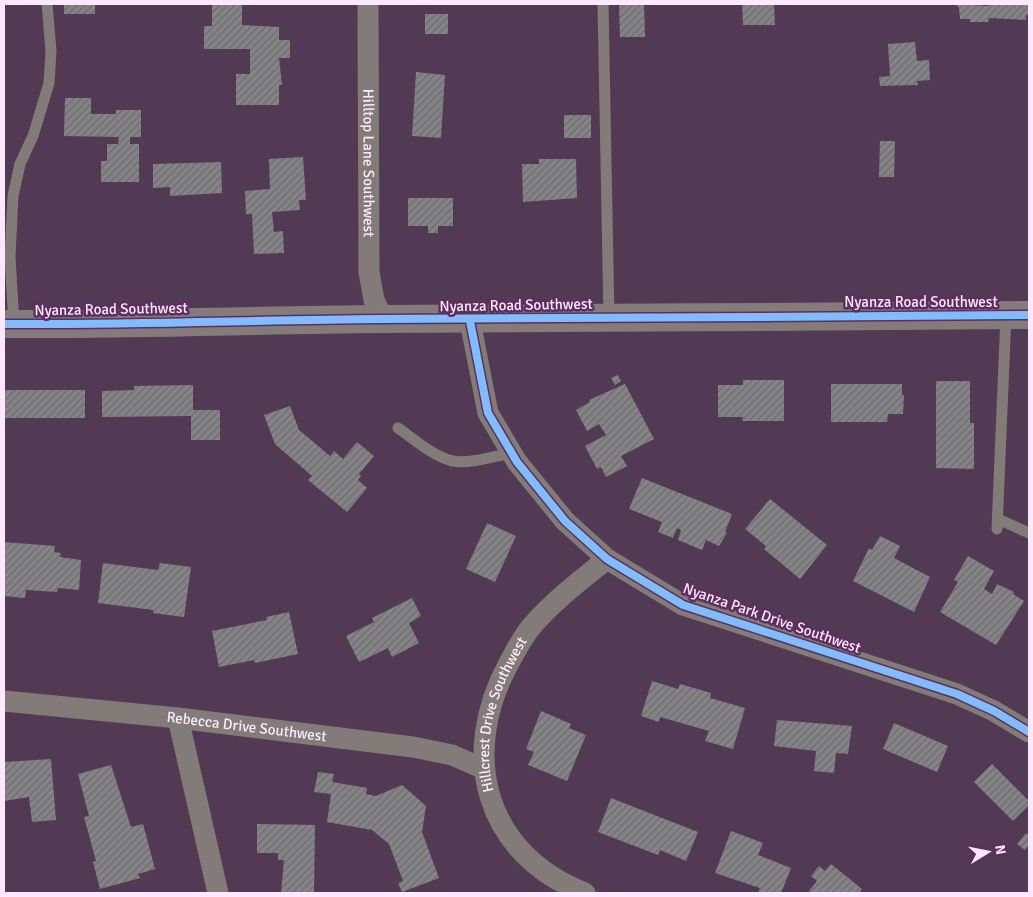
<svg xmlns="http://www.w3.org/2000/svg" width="1033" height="897" viewBox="0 0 1033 897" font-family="Signika,sans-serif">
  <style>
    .building { fill: url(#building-hatch) }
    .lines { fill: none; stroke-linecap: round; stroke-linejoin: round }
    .lane { stroke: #827b77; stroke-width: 11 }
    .street { stroke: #827b77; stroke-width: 21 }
    .secondary { stroke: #857b7b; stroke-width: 28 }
    .cycleway-casing { stroke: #5d2f5e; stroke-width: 11 }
    .cycleway { stroke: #80bcff; stroke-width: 8 }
    .labels { text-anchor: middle; stroke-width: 5; stroke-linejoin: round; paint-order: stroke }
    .street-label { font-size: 15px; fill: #fee8fe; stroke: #5d2f5e }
  </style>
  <defs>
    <pattern id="building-hatch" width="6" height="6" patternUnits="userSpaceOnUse" patternTransform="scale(1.25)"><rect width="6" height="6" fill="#848385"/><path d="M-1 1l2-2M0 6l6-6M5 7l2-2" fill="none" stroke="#6e6b6e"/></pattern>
  </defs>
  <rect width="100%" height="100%" fill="#523a54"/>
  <g class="building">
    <rect x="64" y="4" width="31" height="10"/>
    <path d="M212 4H242V25L279 27V40H290V58H279L282 85H279V105H236V74H250V49H204V26H212Z"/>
    <path d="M623 4 644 5 645 37H620L619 6Z"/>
    <path d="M742 4H774L775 25H743Z"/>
    <path d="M956 4 989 6V4H1029V15H1026V20L989 18 988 22H970V19H960L959 8Z"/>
    <rect x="425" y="14" width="23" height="20"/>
    <path d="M915 42 917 61 929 60 930 80 917 81 918 85 880 86 879 77 890 76 888 44Z"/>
    <path d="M416 72 445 75 441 138 412 136Z"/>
    <path d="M65 98H91V114H116V110H141V137H130V144H139V182H101V161H107V144H118L119 137 64 136Z"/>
    <rect x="564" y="115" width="27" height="23"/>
    <path d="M880 141H895L894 177H879Z"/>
    <path d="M303 157 306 200H299L300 210 272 212 274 232 283 231 284 253 254 254 252 214H246L245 191 270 189 269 159Z"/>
    <path d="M539 159H576L577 198 523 202 522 164H539Z"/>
    <path d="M221 162 222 193 170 196V187L153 188V164Z"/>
    <path d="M408 198H453V226H438V233H428V226H408Z"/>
    <path d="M618 375 621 381 615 385 611 378Z"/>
    <path d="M743 380H784V421H742L743 417H718V385H743Z"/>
    <path d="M936 381H970V423H974V469L936 468Z"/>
    <path d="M625 384 654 439 621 456 627 466 606 477 601 467 597 469 585 446 606 435 599 424 587 431 576 410 590 402 589 400Z"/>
    <path d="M831 384H902V395H904L903 414H888L887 422H831Z"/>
    <path d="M193 385V410H220V440H191V416L102 417V391L134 390V386Z"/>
    <rect x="4" y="390" width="81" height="28"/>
    <path d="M290 406 299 430 330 456 334 451 343 459 357 442 374 456 359 474 361 476 358 480 367 488 347 512 308 480 312 476 275 444 264 415Z"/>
    <path d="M642 478 732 514 725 532 727 533 719 546 706 540 702 550 678 540 681 530 677 528 673 538 658 532 662 522 629 509Z"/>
    <path d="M770 499 827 545 800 579 764 549 766 546 745 529Z"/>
    <path d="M487 523 516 536 495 582 466 569Z"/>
    <path d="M880 536 900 546 894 558 930 577 914 612 853 581 869 548 872 550Z"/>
    <path d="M4 542 55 546 54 552 61 553 60 557 81 560 79 590 58 588 57 592 26 590 25 598 4 596Z"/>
    <path d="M968 556 994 571 984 589 992 594 997 584 1014 592 1013 594 1024 601 996 645 940 612 958 582 954 580Z"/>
    <path d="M103 563 158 570 160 563 191 567 184 617 153 613V610L98 603Z"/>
    <path d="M412 598 421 616 409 623 419 643 392 657 388 648 359 662 346 636 374 622 372 618Z"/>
    <path d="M289 612 298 654 255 663 254 660 219 667 212 631 267 620 266 617Z"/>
    <path d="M652 681 678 689 680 684 711 693 710 698 745 708 733 749 705 741 709 731 660 717 659 722 641 716Z"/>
    <path d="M541 711 571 724 569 728 586 735 567 781 528 765 534 752 526 749Z"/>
    <path d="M777 720 852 726 848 754 836 753 834 773 814 771 816 751 774 746Z"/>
    <path d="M894 723 948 746 937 772 883 749Z"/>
    <path d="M51 759 56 820 32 822 29 797 4 801V762Z"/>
    <path d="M992 764 1029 801V805L1013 821 974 782Z"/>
    <path d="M111 765 131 827 143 824 155 869 138 874 140 878 100 889 93 862 96 861 84 817 89 816 78 774Z"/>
    <path d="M318 772 334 774 332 782 367 788 366 794 376 796 402 785 426 806 422 832 439 878 402 892 398 883 403 881 389 844 372 830 327 822 331 794 314 792Z"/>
    <path d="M611 798 698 832 686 861 660 850 658 855 598 832Z"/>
    <path d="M257 824 315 825 314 893H281L284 860H278V853H257Z"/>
    <path d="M731 831 763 843 758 855 791 868 781 893H758L760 888 715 873Z"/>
    <path d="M1026 833 1029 835V845L1025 850 1017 844Z"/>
    <path d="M831 864 862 889 859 893H813L809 891 817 881 811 876 819 866 825 871Z"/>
  </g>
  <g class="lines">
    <g class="lane">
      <path d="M603 4 609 318"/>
      <path d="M14 324 10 257 13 196 20 164 33 136 49 83 51 51 47 4"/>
      <path d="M398 428C414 439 434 457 453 461 471 464 494 456 512 453"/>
      <path d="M998 519 1029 533"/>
      <path d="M997 529 1006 315"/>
    </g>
    <g class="street">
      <path id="s1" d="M368 4 369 272 374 300 383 319"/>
      <path d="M470 321 488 413 517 462 565 521 607 559 683 605 957 694 994 711 1029 732"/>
      <path id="s2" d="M4 701 178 718 413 747 452 755 484 769"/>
      <path d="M178 718 218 893"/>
      <path id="s3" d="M585 893C484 854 459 754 509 663 516 650 522 638 531 627 553 601 581 580 607 559"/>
    </g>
    <path class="secondary" d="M4 324C129 325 255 320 380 319 596 318 813 317 1029 315"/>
    <defs>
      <g id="cycleway">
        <path d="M470 321 488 413 517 462 565 521 607 559 683 605 957 694 994 711 1029 732"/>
        <path d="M4 324C129 325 255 320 380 319 596 318 813 317 1029 315"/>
      </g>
    </defs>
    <use href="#cycleway" class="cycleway-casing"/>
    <use href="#cycleway" class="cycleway"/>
  </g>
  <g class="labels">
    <g class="street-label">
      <text dy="5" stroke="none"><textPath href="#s1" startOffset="159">Hilltop Lane Southwest</textPath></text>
      <text x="921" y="307">Nyanza Road Southwest</text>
      <text transform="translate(516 305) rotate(-1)" y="5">Nyanza Road Southwest</text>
      <text transform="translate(111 309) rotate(-1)" y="5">Nyanza Road Southwest</text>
      <text transform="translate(772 618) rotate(19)" y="5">Nyanza Park Drive Southwest</text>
      <text dy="5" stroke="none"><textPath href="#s3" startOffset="226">Hillcrest Drive Southwest</textPath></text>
      <text dy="5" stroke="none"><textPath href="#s2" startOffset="244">Rebecca Drive Southwest</textPath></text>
    </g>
  </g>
  <rect width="1033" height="897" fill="none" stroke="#fee8fe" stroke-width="10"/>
  <g transform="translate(988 852) rotate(80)" stroke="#5d2f5e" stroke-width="4" paint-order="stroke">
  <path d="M0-4L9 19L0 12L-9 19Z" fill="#fee8fe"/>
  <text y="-8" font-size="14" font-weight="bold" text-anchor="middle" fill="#fee8fe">N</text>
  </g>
</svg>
